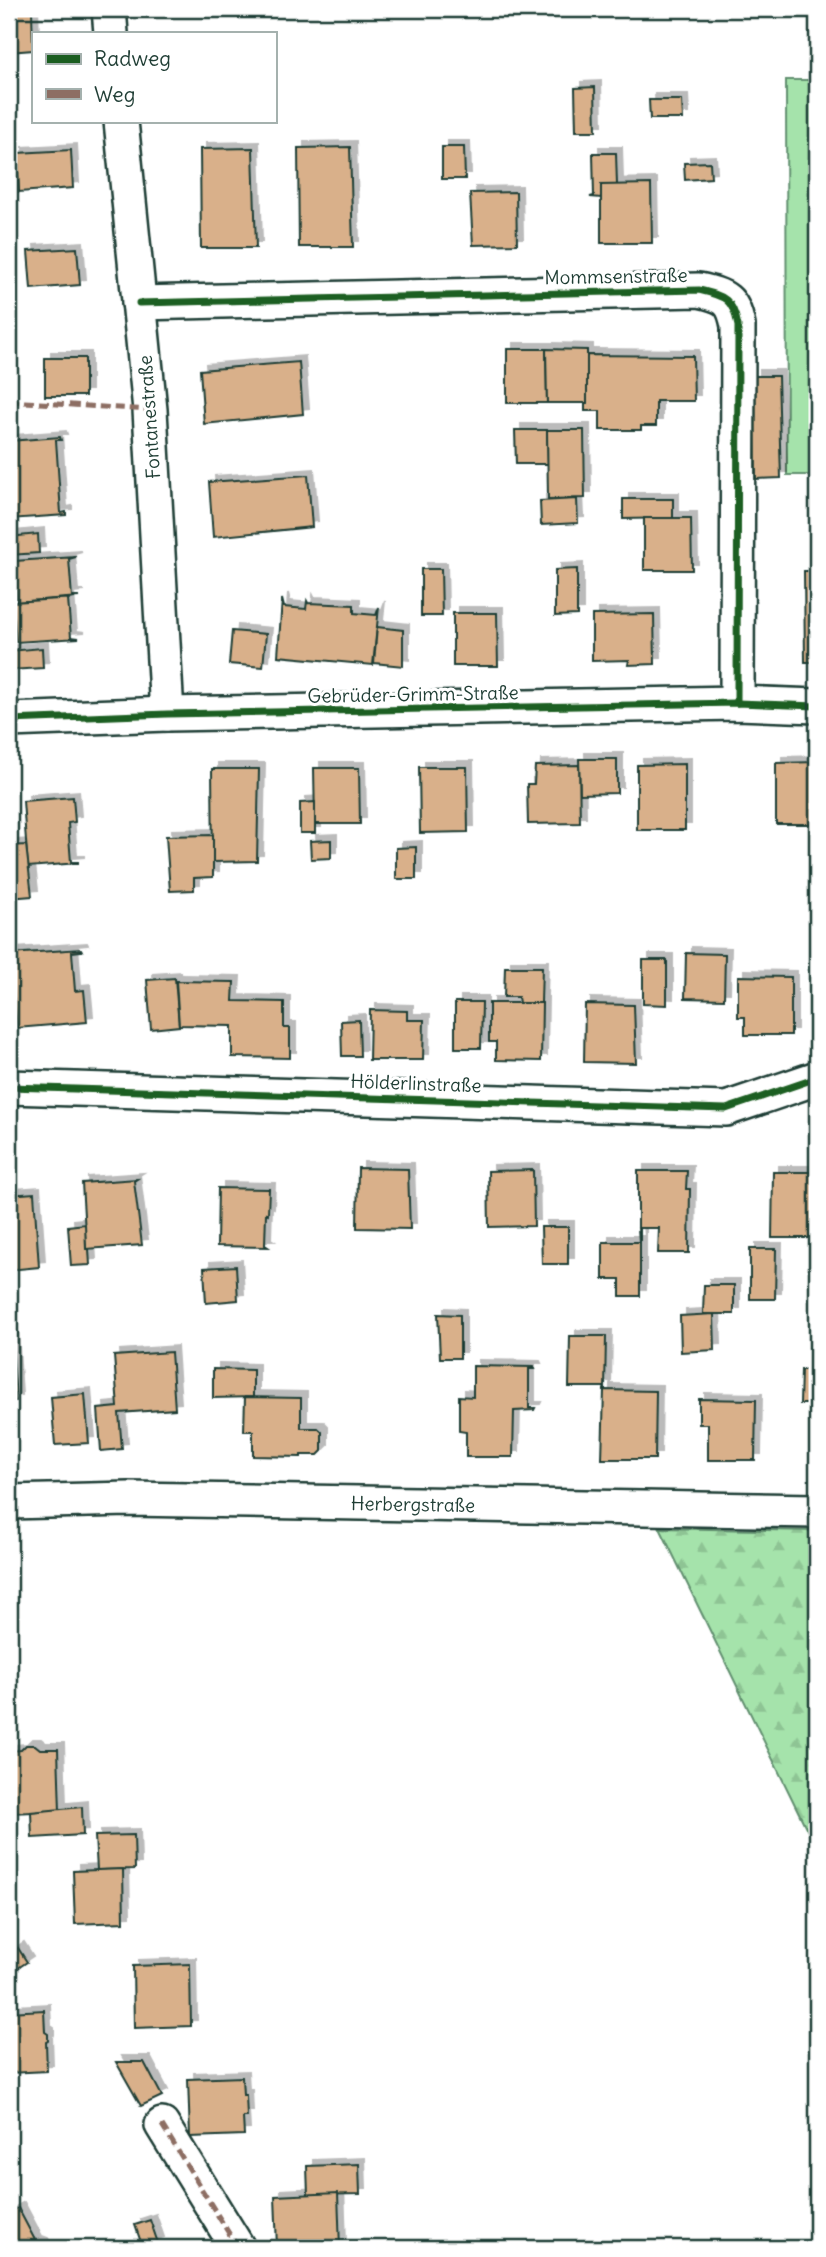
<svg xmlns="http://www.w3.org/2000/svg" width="826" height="2257" viewBox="0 0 826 2257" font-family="Delius,sans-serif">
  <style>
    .forest { fill: url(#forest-firs); stroke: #629070; stroke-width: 2 }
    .green { fill: #a5e3ab; stroke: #629070; stroke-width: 2 }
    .building { fill: #d9b08a; stroke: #1f3d34; stroke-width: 2; filter: url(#shadow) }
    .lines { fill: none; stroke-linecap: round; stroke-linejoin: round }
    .street-casing { stroke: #1f3d34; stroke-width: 38 }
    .street { stroke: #fff; stroke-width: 33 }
    .quiet { stroke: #8d6e63; stroke-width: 5; stroke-dasharray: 10 5; stroke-linecap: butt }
    .cycleway-casing { stroke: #fff; stroke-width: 11 }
    .cycleway { stroke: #1b5e20; stroke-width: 7 }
    .labels { text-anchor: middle; stroke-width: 6; stroke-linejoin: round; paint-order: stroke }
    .street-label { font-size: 19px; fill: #1f3d34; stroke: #fff }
  </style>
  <defs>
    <pattern id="forest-firs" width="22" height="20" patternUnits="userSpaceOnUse" patternTransform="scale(1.75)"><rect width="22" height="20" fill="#a5e3ab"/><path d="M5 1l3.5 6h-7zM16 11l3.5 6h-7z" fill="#8ec494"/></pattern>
    <filter id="shadow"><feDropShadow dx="6" dy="-6" stdDeviation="0" flood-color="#0004"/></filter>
  </defs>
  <rect width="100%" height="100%" fill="#fff"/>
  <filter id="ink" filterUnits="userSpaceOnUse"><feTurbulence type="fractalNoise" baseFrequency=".0143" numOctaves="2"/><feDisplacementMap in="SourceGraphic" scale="14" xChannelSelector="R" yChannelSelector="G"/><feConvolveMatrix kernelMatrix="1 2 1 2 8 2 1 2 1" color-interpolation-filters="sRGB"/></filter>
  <g filter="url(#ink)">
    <path class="forest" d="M660 1528 817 1531V1850Z"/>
    <path class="green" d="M786 80H817V475H787Z"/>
    <g class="building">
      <path d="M9 9H32L33 50 9 52Z"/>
      <path d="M595 87 596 131H576L575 88Z"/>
      <path d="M649 100H682L683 119H650Z"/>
      <path d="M350 147 353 247H299L298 148Z"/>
      <path d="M442 147H464L465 179H442Z"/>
      <path d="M253 148 256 248H201L200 149Z"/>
      <path d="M71 150 73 188 19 192 17 153Z"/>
      <path d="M593 153H616L617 185H601V198L590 197 594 196Z"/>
      <path d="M710 162 711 178 685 180 684 163Z"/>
      <path d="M651 184 652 243H601V185Z"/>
      <path d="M516 192 517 244 473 245 470 193Z"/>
      <path d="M77 248 80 285 31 289 28 251Z"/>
      <path d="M507 349H546L547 403H507Z"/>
      <path d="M546 349 587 350V403H547Z"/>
      <path d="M587 355 693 356 694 401H656V426H641V430H600V411H585V403H587Z"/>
      <rect x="45" y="358" width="40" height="38"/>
      <path d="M299 362 303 414 204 424 200 370Z"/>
      <path d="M754 376H778L781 478 756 479Z"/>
      <path d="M515 430H547L548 464H516Z"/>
      <path d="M547 430H584L585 498 548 499Z"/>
      <path d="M60 437 61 440H56L61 513 66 512V515L9 519V441Z"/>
      <path d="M308 475 312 527 213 537 209 482Z"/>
      <path d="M577 499 578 523 541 525 540 501Z"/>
      <path d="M623 499H673V518L623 519Z"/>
      <path d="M644 518H691L692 570H644Z"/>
      <path d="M38 534 39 553 9 555V537Z"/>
      <path d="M76 557 69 559 72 597H79L17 602 14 561Z"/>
      <path d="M421 569H441L442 616H421Z"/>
      <path d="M577 569V615L555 616V570Z"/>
      <path d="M804 571H817V662H805Z"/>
      <path d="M75 598 68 599 71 637 79 638 16 642 13 602Z"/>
      <path d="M282 599 284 607 306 609 307 601 308 603 354 605V613L376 615 379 607 373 665 278 656Z"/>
      <path d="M453 613H497L498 666H453Z"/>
      <path d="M654 614 655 664 628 665 629 660 592 661V615Z"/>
      <path d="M377 627 403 630V666L374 663Z"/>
      <path d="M232 631 266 634 263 667 229 664Z"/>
      <path d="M42 648 43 668 9 670V651Z"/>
      <path d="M579 759H617V793L580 794Z"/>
      <path d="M817 762V824H776V763Z"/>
      <path d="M685 764V830H637V765Z"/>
      <path d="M579 765 580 823 528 824 527 784H534L535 766Z"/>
      <path d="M419 767H467L468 832 420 833Z"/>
      <path d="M314 768H359L360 824H315Z"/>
      <path d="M212 769H259L257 861 213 862Z"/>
      <path d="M73 797 75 822 68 823 71 862H78V863L28 867 23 801Z"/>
      <path d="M315 802V833H300V803Z"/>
      <path d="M213 835V877L194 878V890L170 891 166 836Z"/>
      <path d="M331 840V858L311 859 310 841Z"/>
      <path d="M26 845 32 896 9 898V846Z"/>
      <path d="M416 847V879H396V848Z"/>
      <path d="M81 949 82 951 72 952 75 991 84 990 87 1022 17 1028 10 954Z"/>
      <path d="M686 953 725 954 724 999 685 998Z"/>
      <path d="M643 960H667V1005L643 1004Z"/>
      <path d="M505 967H542L541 1003H519L518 997H504Z"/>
      <path d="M738 976 791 977V1035H745V1017H738Z"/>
      <path d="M175 978 179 1026 151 1029 147 980Z"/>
      <path d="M176 981 234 982 233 1001 284 1002V1028H290V1058L232 1057V1026L179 1025Z"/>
      <path d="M455 1002H482L481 1048H455Z"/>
      <path d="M489 1003H542L541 1061 496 1060V1042H489Z"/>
      <path d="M585 1004 634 1005 636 1063 584 1062Z"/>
      <path d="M370 1010 407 1011V1020H424L423 1060H369Z"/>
      <path d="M359 1020 360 1056H342L341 1021Z"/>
      <path d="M358 1168 408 1169 410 1229 357 1228Z"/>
      <path d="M533 1170 534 1226 489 1227 488 1171Z"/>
      <path d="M638 1171H687L686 1189H690L689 1253H658L659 1228H638Z"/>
      <path d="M773 1172H817V1238H772Z"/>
      <path d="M137 1179 134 1181 142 1245 86 1249 82 1183Z"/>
      <path d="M218 1188 269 1189 268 1214 266 1213 265 1245 268 1247 217 1246Z"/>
      <path d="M34 1193 39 1267 9 1270V1195Z"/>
      <path d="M85 1224 86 1249H89L90 1265 71 1266 68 1226Z"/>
      <path d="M541 1227H568V1264H542Z"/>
      <path d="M638 1228H640V1296H620V1279H603V1242H639Z"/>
      <path d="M750 1249H776L775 1299H750Z"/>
      <path d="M236 1266 238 1300 206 1303 204 1268Z"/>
      <path d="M704 1285H734V1314H703Z"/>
      <path d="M438 1314 460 1315V1358H440Z"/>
      <path d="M714 1314 715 1350 681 1352 680 1316Z"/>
      <path d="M570 1336H606L605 1391 604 1387H569Z"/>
      <path d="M9 1338H12L16 1401 9 1402Z"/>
      <path d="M171 1352 175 1409 119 1413 122 1449 101 1451 98 1409 118 1407 114 1356Z"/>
      <path d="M473 1366 534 1367 535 1369H529V1408H535L534 1410 514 1411 513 1457H466V1432L459 1431V1396L473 1397Z"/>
      <path d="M213 1369 253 1370V1397L213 1398Z"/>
      <path d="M801 1370H817V1404H800Z"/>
      <path d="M604 1390 656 1391 655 1459H602Z"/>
      <path d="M85 1394 89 1443 55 1445 51 1397Z"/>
      <path d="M245 1397 301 1398V1428H318L322 1432V1451L318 1455H301V1457L253 1456V1431H244Z"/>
      <path d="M699 1399 756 1400 755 1460H708V1424H699Z"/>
      <path d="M26 1745H35L40 1749H58L60 1811 9 1813V1751L21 1750Z"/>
      <path d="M82 1807 83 1835 32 1838 31 1812Z"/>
      <path d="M134 1835 135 1869 97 1870 95 1836Z"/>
      <path d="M123 1869 124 1922 75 1924 73 1871Z"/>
      <path d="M18 1948 27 1962 9 1974V1954Z"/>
      <path d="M190 1964 191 2026 134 2028 133 1966Z"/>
      <path d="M44 2010 45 2032 48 2034V2041L46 2042 47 2071 9 2073V2012Z"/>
      <path d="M116 2062H144L162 2096 141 2106Z"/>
      <path d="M242 2077 243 2095H246L247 2117H243L244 2135 190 2137 188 2079Z"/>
      <path d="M359 2164 360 2194 308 2195 307 2166Z"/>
      <path d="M338 2193 340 2248H277L275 2196Z"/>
      <path d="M18 2208 36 2242 42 2244 44 2248H9V2213Z"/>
      <path d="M150 2220 158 2243 143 2248 135 2225Z"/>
    </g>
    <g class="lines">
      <defs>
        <g id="street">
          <path d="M109 9 111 33"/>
          <path d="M121 121 150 410 167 714"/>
          <path d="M139 303 699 290C725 296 733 299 738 326L737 703"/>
          <path d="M9 720 167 714 737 703 817 706"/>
          <path d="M9 1087 726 1109 817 1078"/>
          <path d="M9 1502 129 1499 817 1511"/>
          <path d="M162 2125 238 2248"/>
        </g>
      </defs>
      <use href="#street" class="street-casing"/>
      <use href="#street" class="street"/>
      <g class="quiet">
        <path d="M9 401 150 410"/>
        <path d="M162 2125 238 2248"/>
      </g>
      <defs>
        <g id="cycleway">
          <path d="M139 303 699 290C725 296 733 299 738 326L737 703"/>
          <path d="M9 720 167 714 737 703 817 706"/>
          <path d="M9 1087 726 1109 817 1078"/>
        </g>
      </defs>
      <use href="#cycleway" class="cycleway-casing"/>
      <use href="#cycleway" class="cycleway"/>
    </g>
  </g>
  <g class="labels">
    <g class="street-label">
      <text transform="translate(616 276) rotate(-1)" y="7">Mommsenstraße</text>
      <text transform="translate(149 417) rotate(-94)" y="7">Fontanestraße</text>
      <text transform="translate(413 694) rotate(-1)" y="7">Gebrüder-Grimm-Straße</text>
      <text transform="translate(416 1083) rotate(2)" y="7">Hölderlinstraße</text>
      <text transform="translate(413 1504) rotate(1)" y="7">Herbergstraße</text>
    </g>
  </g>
  <rect width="826" height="2257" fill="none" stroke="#fff" stroke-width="35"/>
  <rect x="18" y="18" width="791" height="2222" fill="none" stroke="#1f3d34" stroke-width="2.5" filter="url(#ink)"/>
  <rect x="32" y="32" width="245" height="91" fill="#ffffff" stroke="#a5b1ae" stroke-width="2"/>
  <rect x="46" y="54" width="35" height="10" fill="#1b5e20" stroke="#a5b1ae" stroke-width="2"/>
  <text x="94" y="66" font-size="21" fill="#1f3d34">Radweg</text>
  <rect x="46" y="89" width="35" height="10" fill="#8d6e63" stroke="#a5b1ae" stroke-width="2"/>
  <text x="94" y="102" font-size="21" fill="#1f3d34">Weg</text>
</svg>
